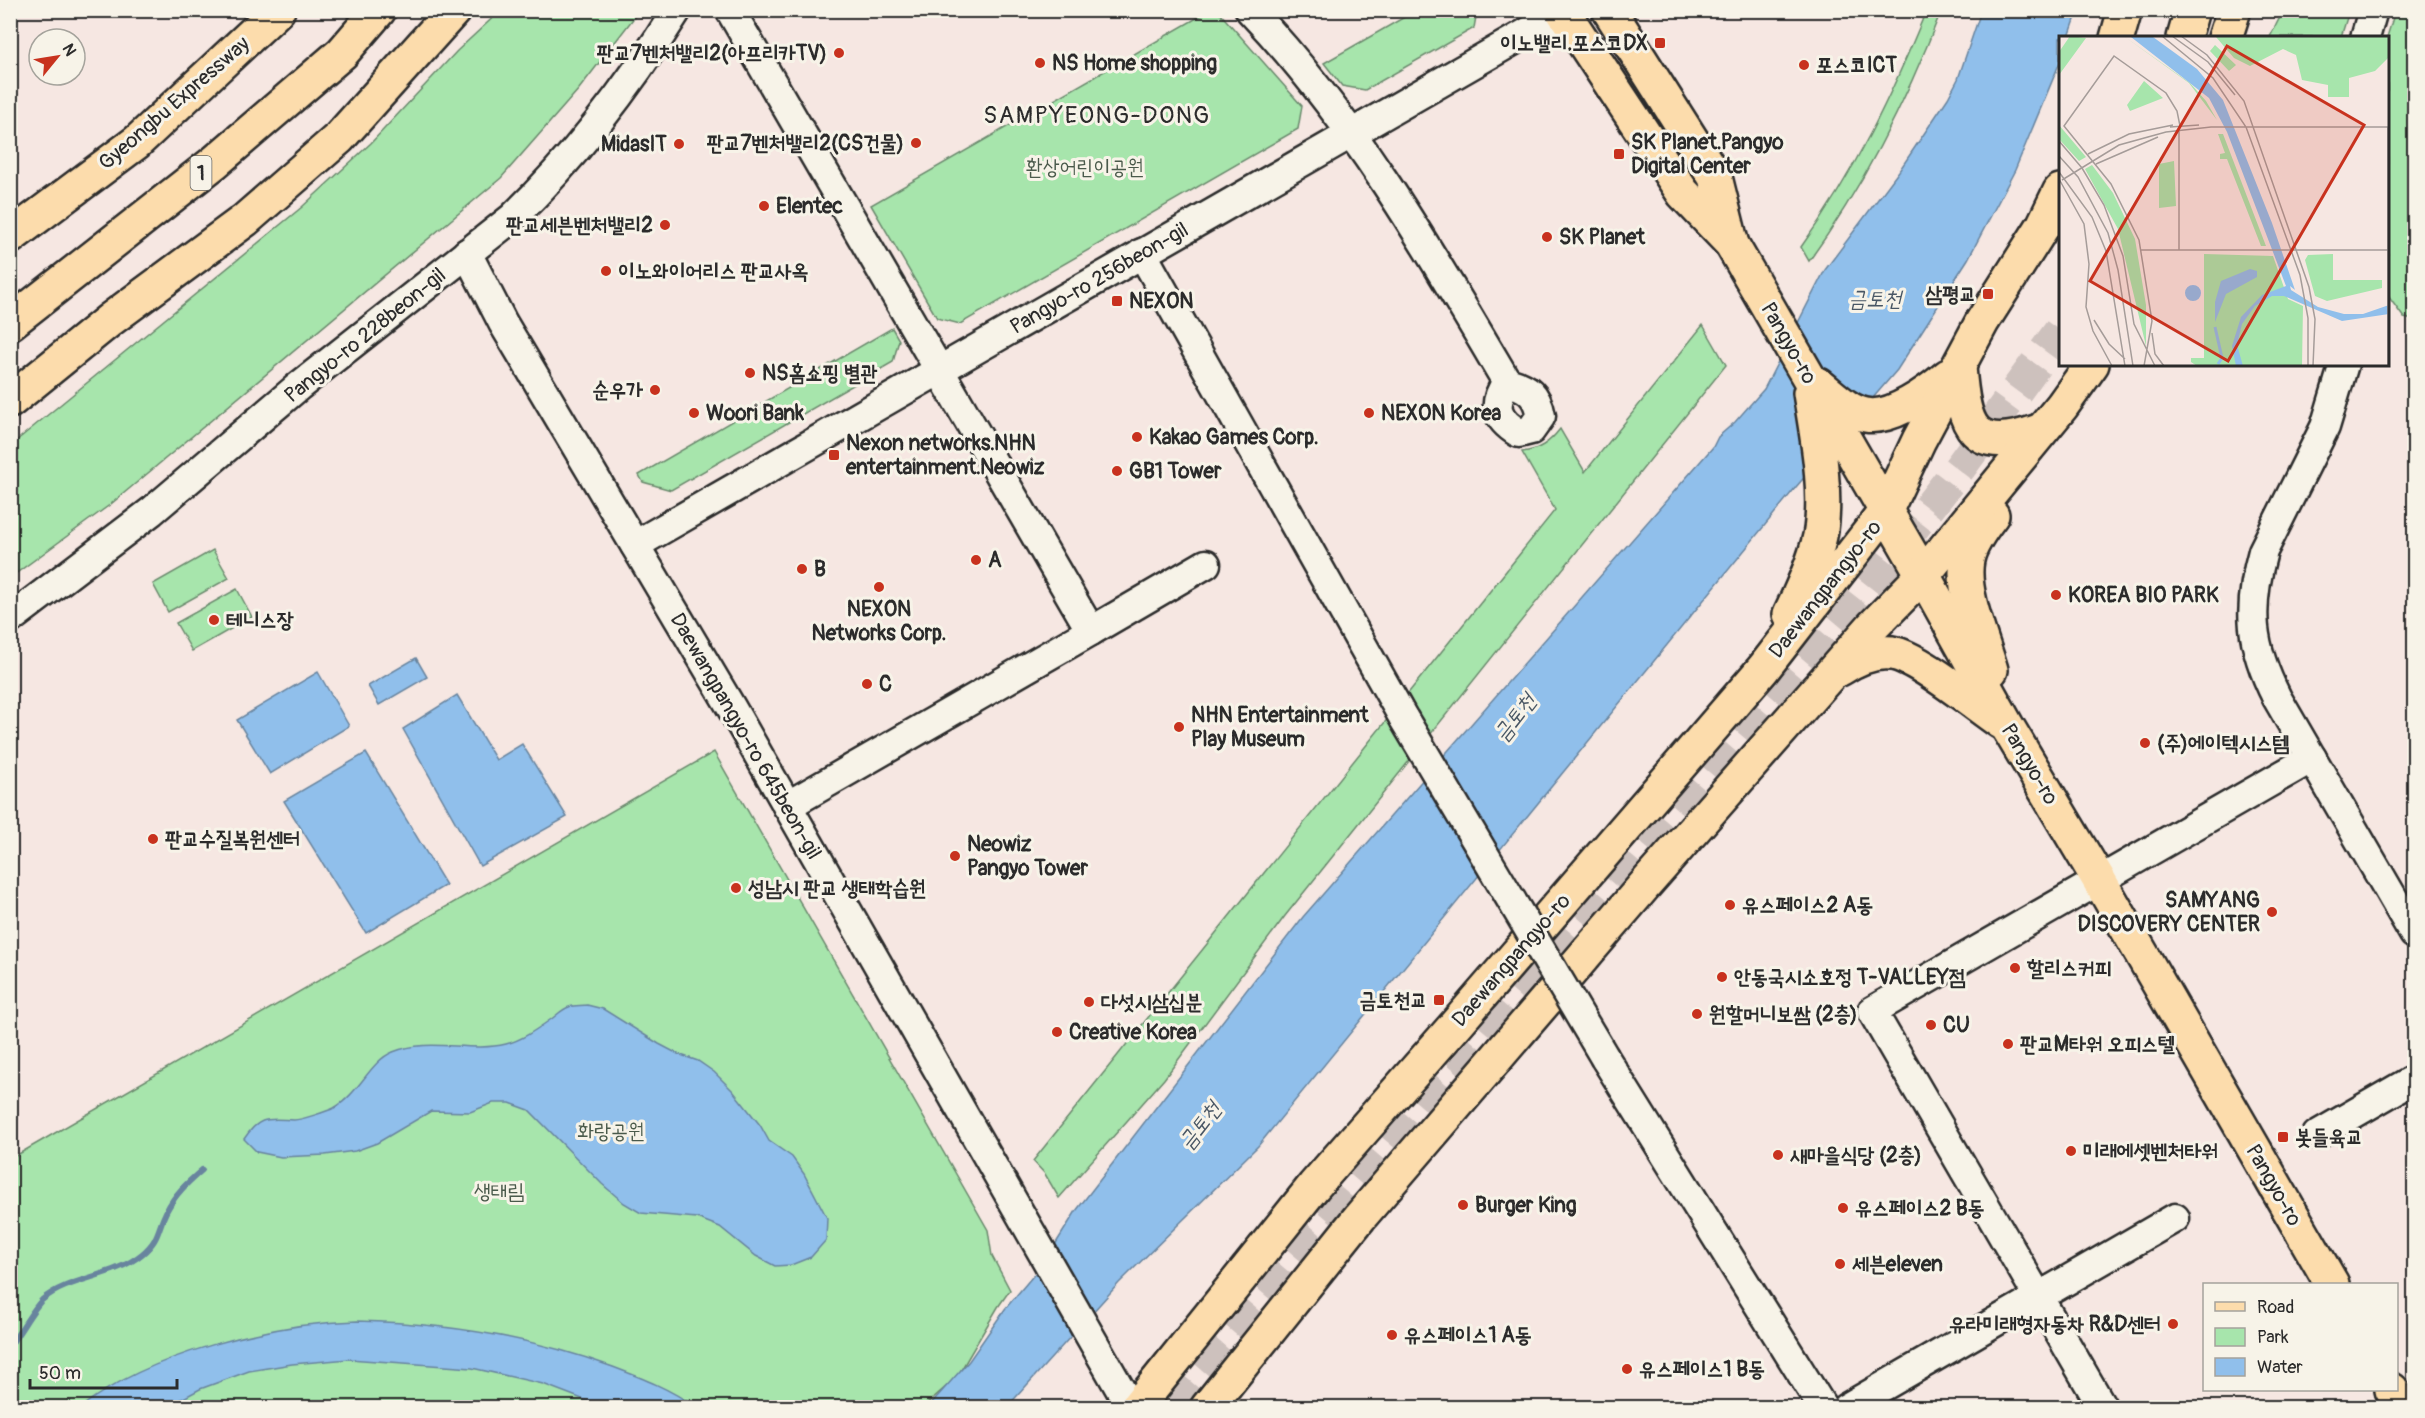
<svg xmlns="http://www.w3.org/2000/svg" width="2425" height="1418" viewBox="0 0 2425 1418" font-family="Pangolin,'Poor Story',sans-serif">
  <style>
    .green { fill: #a7e5ac; stroke: #69886c; stroke-width: 1.5 }
    .water { fill: #90bfeb; stroke: #68849e; stroke-width: 1.5 }
    .lines { fill: none; stroke-linecap: round; stroke-linejoin: round }
    .stream { stroke: #68849e; stroke-width: 6 }
    .major-tunnel { stroke: #cdc1bd; stroke-width: 33; stroke-dasharray: 33 16; stroke-linecap: butt }
    .minor-casing { stroke: #2b2b2b; stroke-width: 33 }
    .major-casing { stroke: #2b2b2b; stroke-width: 38 }
    .highway-casing { stroke: #2b2b2b; stroke-width: 38 }
    .minor { stroke: #f7f3e8; stroke-width: 28 }
    .major { stroke: #fcdcac; stroke-width: 33 }
    .highway { stroke: #fcdcac; stroke-width: 33 }
    .minor-bridge-casing { stroke: #2b2b2b; stroke-width: 33; stroke-linecap: butt }
    .minor-bridge { stroke: #f7f3e8; stroke-width: 28 }
    .poi-dot { fill: #c8321e; stroke: #f7f3e8; stroke-width: 2 }
    .labels { text-anchor: middle; stroke-width: 6; stroke-linejoin: round; paint-order: stroke }
    .shield { fill: #f7f3e8; stroke: #686764; stroke-width: 1.5 }
    .shield-label { font-size: 20px; font-weight: bold; fill: #2b2b2b }
    .poi-label { font-size: 21px; font-weight: bold; fill: #2b2b2b; stroke: #f7f3e8; text-anchor: start }
    .street-label { font-size: 21px; fill: #2b2b2b; stroke: #f7f3e8 }
    .park-label { font-size: 21px; fill: #4a5a4b; stroke: #f7f3e8 }
    .water-label { font-size: 22px; font-style: italic; fill: #495765; stroke: #f7f3e8 }
    .quarter-label { font-size: 24px; letter-spacing: 1.5px; fill: #2b2b2b; stroke: #f7f3e8 }
    .inset-river { fill: none; stroke: #90bfeb; stroke-width: 3 }
    .inset-road { fill: none; stroke: #a59c99; stroke-width: 1.5 }
    .view { fill: #c8321e; fill-opacity: 0.15; stroke: #c8321e; stroke-width: 3 }
    .inset-edge { fill: none; stroke: #2b2b2b; stroke-width: 3 }
  </style>
  <rect width="100%" height="100%" fill="#f6e7e2"/>
  <filter id="ink" filterUnits="userSpaceOnUse"><feTurbulence type="fractalNoise" baseFrequency=".0167" numOctaves="2"/><feDisplacementMap in="SourceGraphic" scale="12" xChannelSelector="R" yChannelSelector="G"/><feConvolveMatrix kernelMatrix="1 2 1 2 8 2 1 2 1" color-interpolation-filters="sRGB"/></filter>
  <g filter="url(#ink)">
    <g class="green">
      <path d="M500 11H639L579 89 501 178 111 504 11 577V445L302 207 371 143 457 51Z"/>
      <path d="M1209 11H1218L1302 106 1298 129 960 324 937 318 871 205Z"/>
      <path d="M1415 11H1477L1474 28 1365 90 1342 86 1324 63Z"/>
      <path d="M1926 11H1941C1907 99 1865 184 1809 261L1801 247C1854 174 1892 94 1926 11Z"/>
      <path d="M2283 11V10L2349 11 2341 37H2270Z"/>
      <path d="M2395 11H2414V320L2404 318 2388 296 2387 37Z"/>
      <path d="M1703 325 1726 365 1285 916 1164 1079 1059 1198 1045 1174 1033 1161 1555 510 1522 452C1539 450 1549 443 1560 429L1585 472Z"/>
      <path d="M892 328 899 340 893 362 671 490 643 482 639 475Z"/>
      <path d="M213 550 229 578 168 612 153 584Z"/>
      <path d="M237 589 252 617 192 651 176 623Z"/>
      <path d="M714 752 988 1230 992 1256 1010 1290 998 1307 957 1377 923 1407H11L10 1159Z"/>
    </g>
    <g class="water">
      <path d="M1981 11H2078L2069 37 2060 38V62L2015 170 1968 259 1897 370 1796 487 1258 1146 1119 1283 1007 1407 927 1408 969 1361 1005 1309 1043 1264 1076 1211 1303 917 1713 447 1718 437 1735 422 1764 389 1825 270 1899 171 1948 98 1958 79Z"/>
      <path d="M416 658 427 677 379 705 368 686Z"/>
      <path d="M318 672 349 726 270 774 237 720Z"/>
      <path d="M457 695 496 760 522 744 567 817 480 866 403 729Z"/>
      <path d="M366 753 446 885 366 933 284 801Z"/>
      <path d="M587 1005 603 1009 659 1044 678 1054 698 1061 714 1072 733 1091 760 1125 769 1141 792 1157 804 1174 827 1218 826 1240 811 1257 791 1265 775 1266 756 1256 720 1227 697 1218 641 1213 624 1203 602 1184 529 1110 510 1103H493L470 1112 431 1111 377 1143 355 1151 325 1155 281 1157 257 1152 244 1139C260 1115 268 1119 294 1120 301 1120 328 1111 334 1108 359 1094 370 1061 393 1052 430 1037 469 1053 506 1044 522 1040 537 1029 550 1020 556 1016 562 1009 569 1007 574 1005 582 1006 587 1005Z"/>
      <path d="M357 1321C444 1323 531 1337 613 1367 642 1378 671 1389 695 1407H603L543 1384 472 1368 349 1359 292 1364 249 1371 200 1389 167 1407H81C149 1354 271 1323 357 1321Z"/>
    </g>
    <g class="lines">
      <path class="stream" d="M10 1345C20 1333 32 1310 42 1300 68 1277 113 1278 142 1254 160 1239 157 1230 166 1212 175 1194 187 1183 202 1170"/>
      <path class="major-tunnel" d="M1171 1408 1849 610 1961 466 2060 331"/>
      <defs>
        <g id="minor">
          <path d="M730 10 1091 631 787 806"/>
          <path d="M1250 10C1355 120 1431 253 1507 382 1528 387 1537 394 1541 416L1531 430 1519 433C1496 419 1491 405 1507 382"/>
          <path d="M2365 38 2373 10"/>
          <path d="M467 253 503 323 731 707 1131 1408"/>
          <path d="M1142 253 1404 719"/>
          <path d="M2344 364 2325 427 2263 551C2247 609 2250 645 2277 698L2414 934"/>
          <path d="M635 545 1563 12"/>
          <path d="M10 619 152 511 299 386 512 218C575 157 630 85 677 10"/>
          <path d="M1091 631 1206 564"/>
          <path d="M1605 1058 1823 1408"/>
          <path d="M2317 1135 2414 1079"/>
          <path d="M1846 1408 2175 1218"/>
          <path d="M2103 1408 1872 1011 2312 758"/>
        </g>
        <g id="major">
          <path d="M1562 10 1683 193 1731 243 1923 575 2007 726 2099 880 2332 1284"/>
          <path d="M1609 10 1715 177 1731 241"/>
          <path d="M2117 38 2125 10"/>
          <path d="M2184 38 2192 10"/>
          <path d="M2225 38 2234 10"/>
          <path d="M1959 367C1964 429 1972 454 2039 431"/>
          <path d="M1819 385C1833 396 1848 412 1866 415 1892 420 1929 392 1948 376"/>
          <path d="M1790 614C1802 589 1814 563 1820 536 1828 493 1817 436 1810 393"/>
          <path d="M1840 669C1855 659 1872 651 1892 653 1918 657 1976 705 2001 722"/>
          <path d="M1991 670C1982 639 1961 592 1967 560 1970 544 1982 528 1992 515"/>
          <path d="M2392 1390 2403 1408"/>
          <path d="M1136 1408 1314 1186 1459 1021 1763 669 1885 512 1919 440 1982 322 2043 226 2060 191"/>
          <path d="M1207 1408 1360 1217 1644 886 1873 626 1923 575 2062 406 2092 364"/>
        </g>
        <g id="highway">
          <path d="M10 237 137 142 278 10"/>
          <path d="M10 323 215 162 342 53 379 10"/>
          <path d="M10 401 111 319 245 220 339 138 454 10"/>
        </g>
      </defs>
      <use href="#minor" class="minor-casing"/>
      <use href="#major" class="major-casing"/>
      <use href="#highway" class="highway-casing"/>
      <use href="#minor" class="minor"/>
      <use href="#major" class="major"/>
      <use href="#highway" class="highway"/>
      <defs>
        <path id="minor-bridge" d="M1404 719 1605 1058"/>
      </defs>
      <use href="#minor-bridge" class="minor-bridge-casing"/>
      <use href="#minor-bridge" class="minor-bridge"/>
    </g>
  </g>
  <g class="poi-dot">
    <rect x="1654" y="37" width="12" height="12" rx="3"/>
    <circle cx="839" cy="53" r="6"/>
    <circle cx="1040" cy="63" r="6"/>
    <circle cx="1804" cy="65" r="6"/>
    <circle cx="916" cy="143" r="6"/>
    <circle cx="679" cy="144" r="6"/>
    <rect x="1613" y="148" width="12" height="12" rx="3"/>
    <circle cx="764" cy="206" r="6"/>
    <circle cx="665" cy="225" r="6"/>
    <circle cx="1547" cy="237" r="6"/>
    <circle cx="606" cy="271" r="6"/>
    <rect x="1982" y="288" width="12" height="12" rx="3"/>
    <rect x="1111" y="295" width="12" height="12" rx="3"/>
    <circle cx="750" cy="373" r="6"/>
    <circle cx="655" cy="390" r="6"/>
    <circle cx="694" cy="413" r="6"/>
    <circle cx="1369" cy="413" r="6"/>
    <circle cx="1137" cy="437" r="6"/>
    <rect x="828" y="449" width="12" height="12" rx="3"/>
    <circle cx="1117" cy="471" r="6"/>
    <circle cx="976" cy="560" r="6"/>
    <circle cx="802" cy="569" r="6"/>
    <circle cx="879" cy="587" r="6"/>
    <circle cx="2056" cy="595" r="6"/>
    <circle cx="214" cy="620" r="6"/>
    <circle cx="867" cy="684" r="6"/>
    <circle cx="1179" cy="727" r="6"/>
    <circle cx="2145" cy="743" r="6"/>
    <circle cx="153" cy="839" r="6"/>
    <circle cx="955" cy="856" r="6"/>
    <circle cx="736" cy="888" r="6"/>
    <circle cx="1730" cy="905" r="6"/>
    <circle cx="2272" cy="912" r="6"/>
    <circle cx="2015" cy="968" r="6"/>
    <circle cx="1722" cy="977" r="6"/>
    <rect x="1433" y="994" width="12" height="12" rx="3"/>
    <circle cx="1089" cy="1002" r="6"/>
    <circle cx="1697" cy="1014" r="6"/>
    <circle cx="1931" cy="1025" r="6"/>
    <circle cx="1057" cy="1032" r="6"/>
    <circle cx="2008" cy="1044" r="6"/>
    <rect x="2277" y="1131" width="12" height="12" rx="3"/>
    <circle cx="2071" cy="1151" r="6"/>
    <circle cx="1778" cy="1155" r="6"/>
    <circle cx="1463" cy="1205" r="6"/>
    <circle cx="1843" cy="1208" r="6"/>
    <circle cx="1840" cy="1264" r="6"/>
    <circle cx="2173" cy="1324" r="6"/>
    <circle cx="1392" cy="1335" r="6"/>
    <circle cx="1627" cy="1369" r="6"/>
  </g>
  <g class="labels">
    <rect class="shield" x="190.5" y="156" width="21" height="34" rx="4.5"/>
    <g class="shield-label">
      <text x="201" y="180">1</text>
    </g>
    <g class="poi-label">
      <text x="1648" y="50" text-anchor="end">이노밸리.포스코DX</text>
      <text x="827" y="60" text-anchor="end">판교7벤처밸리2(아프리카TV)</text>
      <text x="1052" y="70">NS Home shopping</text>
      <text x="1816" y="72">포스코ICT</text>
      <text x="1631" y="149">SK Planet.Pangyo<tspan x="1631" dy="24">Digital Center</tspan></text>
      <text x="904" y="150" text-anchor="end">판교7벤처밸리2(CS건물)</text>
      <text x="667" y="151" text-anchor="end">MidasIT</text>
      <text x="776" y="213">Elentec</text>
      <text x="653" y="232" text-anchor="end">판교세븐벤처밸리2</text>
      <text x="1559" y="244">SK Planet</text>
      <text x="618" y="278">이노와이어리스 판교사옥</text>
      <text x="1976" y="301" text-anchor="end">삼평교</text>
      <text x="1129" y="308">NEXON</text>
      <text x="762" y="380">NS홈쇼핑 별관</text>
      <text x="643" y="397" text-anchor="end">순우가</text>
      <text x="706" y="420">Woori Bank</text>
      <text x="1381" y="420">NEXON Korea</text>
      <text x="1149" y="444">Kakao Games Corp.</text>
      <text x="846" y="450">Nexon networks.NHN<tspan x="846" dy="24">entertainment.Neowiz</tspan></text>
      <text x="1129" y="478">GB1 Tower</text>
      <text x="988" y="567">A</text>
      <text x="814" y="576">B</text>
      <text x="2068" y="602">KOREA BIO PARK</text>
      <text x="879" y="616" text-anchor="middle">NEXON<tspan x="879" dy="24">Networks Corp.</tspan></text>
      <text x="226" y="627">테니스장</text>
      <text x="879" y="691">C</text>
      <text x="1191" y="722">NHN Entertainment<tspan x="1191" dy="24">Play Museum</tspan></text>
      <text x="2157" y="750">(주)에이텍시스템</text>
      <text x="165" y="846">판교수질복원센터</text>
      <text x="967" y="851">Neowiz<tspan x="967" dy="24">Pangyo Tower</tspan></text>
      <text x="748" y="895">성남시 판교 생태학습원</text>
      <text x="2260" y="907" text-anchor="end">SAMYANG<tspan x="2260" dy="24">DISCOVERY CENTER</tspan></text>
      <text x="1742" y="912">유스페이스2 A동</text>
      <text x="2027" y="975">할리스커피</text>
      <text x="1734" y="984">안동국시소호정 T-VALLEY점</text>
      <text x="1427" y="1007" text-anchor="end">금토천교</text>
      <text x="1101" y="1009">다섯시삼십분</text>
      <text x="1709" y="1021">원할머니보쌈 (2층)</text>
      <text x="1943" y="1032">CU</text>
      <text x="1069" y="1039">Creative Korea</text>
      <text x="2020" y="1051">판교M타워 오피스텔</text>
      <text x="2295" y="1144">봇들육교</text>
      <text x="2083" y="1158">미래에셋벤처타워</text>
      <text x="1790" y="1162">새마을식당 (2층)</text>
      <text x="1475" y="1212">Burger King</text>
      <text x="1855" y="1215">유스페이스2 B동</text>
      <text x="1852" y="1271">세븐eleven</text>
      <text x="2161" y="1331" text-anchor="end">유라미래형자동차 R&amp;D센터</text>
      <text x="1404" y="1342">유스페이스1 A동</text>
      <text x="1639" y="1376">유스페이스1 B동</text>
    </g>
    <g class="street-label">
      <text transform="translate(174 103) rotate(-41)" y="7">Gyeongbu Expressway</text>
      <text transform="translate(1099 278) rotate(-30)" y="7">Pangyo-ro 256beon-gil</text>
      <text transform="translate(365 335) rotate(-39)" y="7">Pangyo-ro 228beon-gil</text>
      <text transform="translate(1789 343) rotate(60)" y="7">Pangyo-ro</text>
      <text transform="translate(1825 589) rotate(-52)" y="7">Daewangpangyo-ro</text>
      <text transform="translate(746 736) rotate(60)" y="7">Daewangpangyo-ro 645beon-gil</text>
      <text transform="translate(2030 764) rotate(59)" y="7">Pangyo-ro</text>
      <text transform="translate(1511 960) rotate(-49)" y="7">Daewangpangyo-ro</text>
      <text transform="translate(2274 1185) rotate(60)" y="7">Pangyo-ro</text>
    </g>
    <g class="park-label">
      <text x="1085" y="174">환상어린이공원</text>
      <text x="611" y="1138">화랑공원</text>
      <text x="499" y="1198">생태림</text>
    </g>
    <g class="water-label">
      <text x="1875" y="306">금토천</text>
      <text transform="translate(1514 717) rotate(-52)" y="8">금토천</text>
      <text transform="translate(1199 1125) rotate(-52)" y="8">금토천</text>
    </g>
    <g class="quarter-label">
      <text x="1097" y="123">SAMPYEONG-DONG</text>
    </g>
  </g>
  <g transform="translate(2059 36)">
    <rect width="330" height="330" fill="#f6e7e2"/>
    <path d="M11 0 27 2 0 39V16ZM330 0V21L316 35 290 42V61H269V49L243 44 237 19 224 13 191 30 175 22 157 1ZM66 1 131 47 147 65 158 84 130 47ZM156 9 177 29 170 35 151 15ZM85 45 104 62 71 75 68 69ZM0 89 27 121 20 125 0 103ZM159 98H164L207 210H202L168 123H161V118L166 117ZM115 125 117 170 100 172V128ZM33 129 54 157 76 203 87 269V310L59 193 26 133ZM145 218 214 220 229 263 244 270 243 330H138L132 326V322H145ZM274 218V244H323V252L268 265 256 260 246 224 249 219Z" fill="#a7e5ac"/>
    <path d="M72 1H94L138 33 164 64 213 187 236 254 231 250 232 254 259 271 285 278H304L330 269V278L283 285 225 260H213L196 270 183 288 178 309 184 330H177L173 310 182 281 203 259 227 250 168 96 150 62ZM191 233 198 235V241L167 258 156 286V266L162 245ZM126 257a8 8 0 1 1 16 0a8 8 0 1 1-16 0Z" fill="#90bfeb"/>
    <path class="inset-river" d="M156 291 163 322 159 328"/>
    <path class="inset-road" d="M103 0 154 42 187 91 241 239 249 282V330M113 0 149 26 176 59M122 0 148 19 185 65 250 251 256 283 254 330M111 91 140 89M329 91V330M0 105 23 132 45 169 64 220 75 288 96 330M29 118 70 98 114 89M0 120 19 141 49 197 59 234 74 330M37 128 99 101M0 136 33 181 47 215 66 330M0 143 25 188 30 228 27 271 34 295 53 330M3 144 60 109 107 96 152 91H330M82 214H330M120 214V94M35 284 50 308 66 323M93 297 96 318 105 330M85 330 93 285 80 204 52 148 5 90 55 20 107 57 118 75 121 90"/>
    <path class="view" d="M168 10 305 89 169 325 31 245Z"/>
    <rect width="330" height="330" class="inset-edge"/>
  </g>
  <rect width="2425" height="1418" fill="none" stroke="#f7f3e8" stroke-width="36"/>
  <rect x="18" y="18" width="2389" height="1382" fill="none" stroke="#2b2b2b" stroke-width="2" filter="url(#ink)"/>
  <rect x="2203" y="1283" width="195" height="108" fill="#f7f3e8" stroke="#a5a39c" stroke-width="1.5"/>
  <rect x="2215" y="1302" width="30" height="9" fill="#fcdcac" stroke="#a5a39c" stroke-width="1.5"/>
  <text x="2257" y="1313" font-size="18" fill="#2b2b2b">Road</text>
  <rect x="2215" y="1328" width="30" height="18" fill="#a7e5ac" stroke="#a5a39c" stroke-width="1.5"/>
  <text x="2257" y="1343" font-size="18" fill="#2b2b2b">Park</text>
  <rect x="2215" y="1358" width="30" height="18" fill="#90bfeb" stroke="#a5a39c" stroke-width="1.5"/>
  <text x="2257" y="1373" font-size="18" fill="#2b2b2b">Water</text>
  <g transform="translate(57 57) rotate(60)"><circle r="28" fill="#f7f3e8" stroke="#a5a39c" stroke-width="1.5"/>
  <path d="M0-4.5L10 22L0 15L-10 22Z" fill="#c8321e"/>
  <text y="-9" font-size="16" font-weight="bold" text-anchor="middle" fill="#2b2b2b">N</text>
  </g>
  <path d="M30 1379v9h147v-9" fill="none" stroke="#2b2b2b" stroke-width="3"/>
  <text x="39" y="1379" font-size="18" fill="#2b2b2b" stroke="#f7f3e8" stroke-width="4.5" paint-order="stroke">50 m</text>
</svg>
